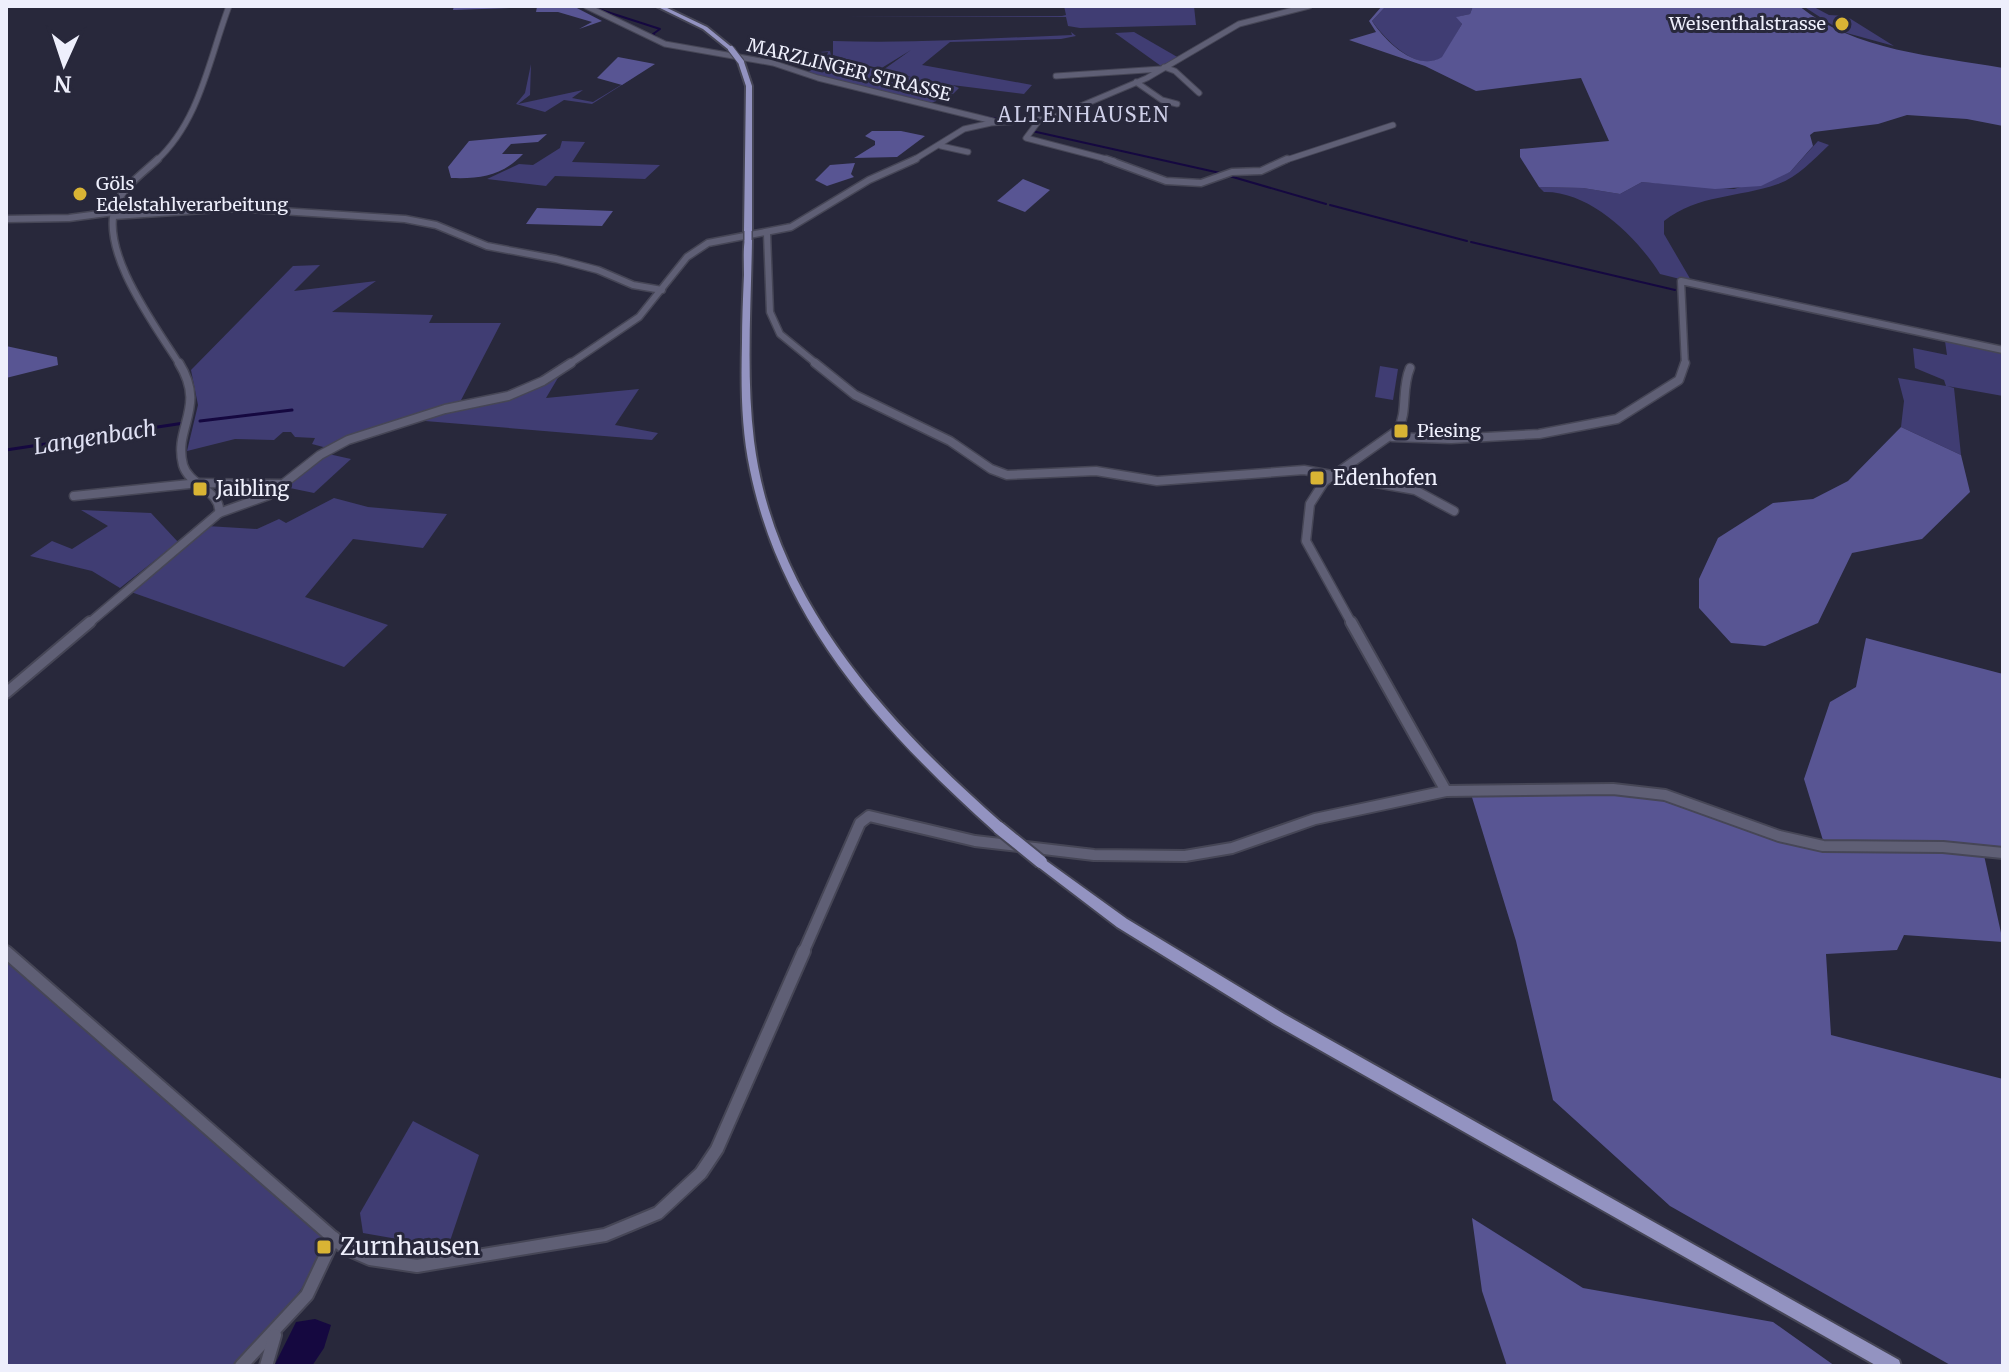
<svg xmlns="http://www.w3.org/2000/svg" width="2009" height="1372" viewBox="0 0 2009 1372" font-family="Merriweather,serif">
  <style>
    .green { fill: #403d73 }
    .forest { fill: #585593 }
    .water { fill: #150840 }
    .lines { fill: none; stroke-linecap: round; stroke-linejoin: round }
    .stream-far1 { stroke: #150840; stroke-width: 2 }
    .stream { stroke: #150840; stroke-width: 3 }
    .minor-far4-casing { stroke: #464656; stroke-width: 7 }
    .minor-far3-casing { stroke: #464656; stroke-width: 9 }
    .minor-far2-casing { stroke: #464656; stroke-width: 11 }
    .minor-far1-casing { stroke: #464656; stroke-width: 14 }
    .minor-casing { stroke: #464656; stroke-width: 16 }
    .major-casing { stroke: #464656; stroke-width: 4 }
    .minor-far4 { stroke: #5f5f75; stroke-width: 5 }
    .minor-far3 { stroke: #5f5f75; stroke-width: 6 }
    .minor-far2 { stroke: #5f5f75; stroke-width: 8 }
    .minor-far1 { stroke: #5f5f75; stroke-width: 10 }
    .minor { stroke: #5f5f75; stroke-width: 12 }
    .major { fill: #9393c1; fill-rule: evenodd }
    .major-bridge-far2-casing { stroke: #464656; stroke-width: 8; stroke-linecap: butt }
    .major-bridge-far1-casing { stroke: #464656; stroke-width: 10; stroke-linecap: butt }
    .major-bridge-casing { stroke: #464656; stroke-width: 16; stroke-linecap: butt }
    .major-bridge-far2 { stroke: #9393c1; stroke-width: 6 }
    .major-bridge-far1 { stroke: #9393c1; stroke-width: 7 }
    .major-bridge { stroke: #9393c1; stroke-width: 12 }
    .poi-dot { fill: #d9b434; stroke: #28283b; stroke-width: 3 }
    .labels { text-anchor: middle; stroke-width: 6; stroke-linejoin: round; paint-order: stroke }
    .far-poi-label { font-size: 18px; fill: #eeeffc; stroke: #28283b; text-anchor: start }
    .far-street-label { font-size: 18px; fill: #eeeffc; stroke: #28283b }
    .far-quarter-label { font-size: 20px; letter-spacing: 2px; fill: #cecfe8; stroke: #28283b }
    .poi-label { font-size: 20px; fill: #eeeffc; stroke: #28283b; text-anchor: start }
    .water-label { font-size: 22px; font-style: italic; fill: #dfe0f3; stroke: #28283b }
    .near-poi-label { font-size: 24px; fill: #eeeffc; stroke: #28283b; text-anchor: start }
  </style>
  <rect width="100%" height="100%" fill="#28283b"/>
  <g class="green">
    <path d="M1064 6H1194L1196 25 1080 28 1068 26 1066 17 843 16H1062L1066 15Z"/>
    <path d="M1386 6H1473L1470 14 1457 17 1462 24 1443 57C1417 74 1386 40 1372 21Z"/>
    <path d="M1803 6H1812L1829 15 1846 16 1894 46 1843 32Z"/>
    <path d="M1071 32 1076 36 1061 39 950 42 922 65 1032 85 1024 94 952 85 959 88 953 94 874 76 881 71 923 80 883 70 911 50 880 69 833 55V41C913 44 993 38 1072 35Z"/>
    <path d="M1134 32 1179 58 1161 66 1115 33Z"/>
    <path d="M755 42 810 53 830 51 832 60 879 70 871 78 952 95 931 103 807 73 826 60 828 52 809 54Z"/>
    <path d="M531 64 530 95 518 104 583 90 572 98 593 102 639 74 592 104 564 100 545 112 516 104 525 93Z"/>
    <path d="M562 141 585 142 572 162 660 165 645 179 555 176 546 186 487 179 519 164 533 165 560 148Z"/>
    <path d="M1818 141 1829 145C1813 160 1798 177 1778 184 1738 198 1699 194 1664 221V234L1692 282 1660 274C1637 237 1590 191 1544 192L1539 187 1583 188 1620 194 1642 182 1734 189 1790 172Z"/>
    <path d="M320 265 294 291 376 281 332 312 433 315 429 323H501L459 404 327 448 312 444 315 438 295 437 291 432H283L274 440 235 439 187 451 198 405 191 370 293 266Z"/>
    <path d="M1945 341 2003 352V396L1947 386 1954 388 1961 455 1901 427 1904 401 1898 378 1946 386 1944 380 1915 368 1913 348 1947 355Z"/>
    <path d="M1380 366 1398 369 1393 400 1375 397Z"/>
    <path d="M562 371 546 398 639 389 615 425 658 433 652 440 413 420 512 395Z"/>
    <path d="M324 453 351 459 314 493 285 487Z"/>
    <path d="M334 498 368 507 447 514 423 548 353 539 305 597 388 625 344 667 131 592 207 526 257 529 279 519 286 523Z"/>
    <path d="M81 510 151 513 178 542 120 588 92 571 30 556 52 541 72 549 108 526Z"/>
    <path d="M6 960 321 1236C328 1273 258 1340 234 1366H6Z"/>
    <path d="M413 1121 479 1155 450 1241 426 1244 363 1233 360 1213Z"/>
  </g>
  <g class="forest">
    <path d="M454 6H573L602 21 579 29 592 22 558 12H536L537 7 453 10Z"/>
    <path d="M1382 6H1386L1372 21C1385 41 1417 73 1442 57L1462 24 1456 17 1470 14 1473 6H1799C1855 51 1935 56 2003 68V126L1967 119 1907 115 1878 124 1814 132 1810 135 1813 146 1790 172 1761 186 1715 189 1642 182 1620 194 1583 188 1539 187 1520 157V149L1609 141 1581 78 1476 91 1425 66 1349 40 1376 32 1369 21Z"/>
    <path d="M618 57 655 64 622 85 597 78Z"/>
    <path d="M872 131H901L925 136 897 157 854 158 875 145V141L865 136Z"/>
    <path d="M547 134 538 142 511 144 502 154H523C502 176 481 179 451 178L448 167 469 141Z"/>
    <path d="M855 163 851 174 854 177 827 186 815 180 830 165Z"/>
    <path d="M1023 179 1050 190 1025 212 997 201Z"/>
    <path d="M537 208 613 211 602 226 526 224Z"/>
    <path d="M6 346 57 357 58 365 6 378Z"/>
    <path d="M1901 427 1961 455 1970 492 1922 539 1852 553 1818 623 1765 646 1731 643 1699 608V579L1718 538 1773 503 1813 499 1848 481Z"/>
    <path d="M1866 638 2003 674V849L1982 846 2003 942 1904 935 1897 950 1826 954 1831 1035 2003 1079V1366H1952L1670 1206 1553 1100 1516 941 1471 794H1642L1793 845 1826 850 1804 779 1830 702 1856 687Z"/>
    <path d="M1472 1218 1583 1288 1773 1322 1835 1366H1507L1482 1291Z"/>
  </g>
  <path class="water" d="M315 1319 331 1325 324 1348 312 1366H274L296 1322Z"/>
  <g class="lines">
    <g class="stream-far1">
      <path d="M595 8 660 29 653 34 657 38"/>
      <path d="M982 116 1002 120"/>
      <path d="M1032 131 1220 173"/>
      <path d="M1226 175 1326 204"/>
      <path d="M1330 205 1467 241"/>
      <path d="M1471 242 1675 290"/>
    </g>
    <g class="stream">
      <path d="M200 421 292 410"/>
      <path d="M6 450 184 423"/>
    </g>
    <defs>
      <g id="minor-far4">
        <path d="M586 6 665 44 773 63 818 78 993 121"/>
        <path d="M1164 67 1175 71 1199 93"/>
        <path d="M1056 76 1161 69"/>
        <path d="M1136 82 1162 100 1177 104"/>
        <path d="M1038 122 1026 138 1114 161"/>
        <path d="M941 146 968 152"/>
        <path d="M156 161C200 121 209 59 229 6"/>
        <path d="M912 161 964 129 991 123 1050 119 1147 78 1239 24 1309 6"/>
        <path d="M1283 161 1393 125"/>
      </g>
      <g id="minor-far3">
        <path d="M158 159C143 173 124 186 116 205 98 251 157 328 180 365"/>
        <path d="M1106 159 1166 181 1201 183 1232 172 1261 171 1287 159"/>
        <path d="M114 216 234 208 405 219 436 225 487 246 556 259 598 270 633 285 662 290"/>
        <path d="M6 219 69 218 114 212"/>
        <path d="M767 234 770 312 780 334 818 365"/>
        <path d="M568 365 639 317 687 257 708 243 791 227 869 180 916 159"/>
        <path d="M1685 365 1681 281 2003 350"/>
      </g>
      <g id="minor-far2">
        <path d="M179 363C207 408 173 427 183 465 189 486 222 491 219 513"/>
        <path d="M815 363 855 395 950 441 991 469 1007 475 1096 471 1157 481 1304 470 1415 490 1454 511"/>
        <path d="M1392 437 1451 439 1539 434 1617 419 1679 380 1685 363"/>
        <path d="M74 496 199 483 284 484"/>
        <path d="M88 624 219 513 269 495 320 455 348 440 445 409 508 396 543 381 571 363"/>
        <path d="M1352 624 1306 541 1310 504 1324 482 1398 430C1408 411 1401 389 1410 368"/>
      </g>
      <g id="minor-far1">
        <path d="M1351 622 1446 791"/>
        <path d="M6 693 90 622"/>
        <path d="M803 953 860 823 869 816 975 841 1094 855 1185 856 1232 848 1315 819 1446 791 1613 789 1665 795 1779 836 1823 846 1943 847 2003 853"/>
      </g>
      <g id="minor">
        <path d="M6 952 345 1248 370 1259 417 1266 605 1235 658 1213 701 1173 717 1149 804 951"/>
        <path d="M241 1366 307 1295 334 1238"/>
        <path d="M266 1366 275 1335"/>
      </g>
      <g id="major">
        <path d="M656 6H663L707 27 734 49 729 50 703 29Z"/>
        <path d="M741 60 744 62 752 86V231L748 233 744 231 746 86 738 62Z"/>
        <path d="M745 238 752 240C751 307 746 374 754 441 774 601 887 722 1003 824L1005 828 1003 832 999 833 995 832C883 732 781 621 750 470 741 428 741 384 742 342 742 320 743 297 744 275 744 263 743 250 745 238Z"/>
        <path d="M1041 857 1127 919 1284 1014 1899 1360 1901 1366H1877L1274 1024 1117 927 1037 866 1035 862 1037 858Z"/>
      </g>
    </defs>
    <use href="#minor-far4" class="minor-far4-casing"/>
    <use href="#minor-far3" class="minor-far3-casing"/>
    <use href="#minor-far2" class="minor-far2-casing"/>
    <use href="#minor-far1" class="minor-far1-casing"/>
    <use href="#minor" class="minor-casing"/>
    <use href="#major" class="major-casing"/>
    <use href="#minor-far4" class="minor-far4"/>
    <use href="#minor-far3" class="minor-far3"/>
    <use href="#minor-far2" class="minor-far2"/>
    <use href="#minor-far1" class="minor-far1"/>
    <use href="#minor" class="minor"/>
    <use href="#major" class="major"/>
    <defs>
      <path id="major-bridge-far2" d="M731 49 741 62"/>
      <path id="major-bridge-far1" d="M748 231V240"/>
      <path id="major-bridge" d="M999 828 1041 862"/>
    </defs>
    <use href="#major-bridge-far2" class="major-bridge-far2-casing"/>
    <use href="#major-bridge-far1" class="major-bridge-far1-casing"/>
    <use href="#major-bridge" class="major-bridge-casing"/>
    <use href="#major-bridge-far2" class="major-bridge-far2"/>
    <use href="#major-bridge-far1" class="major-bridge-far1"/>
    <use href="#major-bridge" class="major-bridge"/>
  </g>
  <g class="poi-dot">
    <circle cx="1842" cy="24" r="8"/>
    <circle cx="80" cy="194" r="8"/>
    <rect x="1393" y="423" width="16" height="16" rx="4"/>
    <rect x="1309" y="470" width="16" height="16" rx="4"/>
    <rect x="192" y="481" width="16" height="16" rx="4"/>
    <rect x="316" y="1239" width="16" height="16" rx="4"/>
  </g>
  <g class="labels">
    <g class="far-poi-label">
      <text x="1826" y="30" text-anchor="end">Weisenthalstrasse</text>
      <text x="96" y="190">Göls<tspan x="96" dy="21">Edelstahlverarbeitung</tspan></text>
      <text x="1417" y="437">Piesing</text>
    </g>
    <g class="far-street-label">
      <text transform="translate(849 70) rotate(14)" y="6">MARZLINGER STRASSE</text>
    </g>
    <g class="far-quarter-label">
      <text x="1084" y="122">ALTENHAUSEN</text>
    </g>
    <g class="poi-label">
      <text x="1333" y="485">Edenhofen</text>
      <text x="216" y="496">Jaibling</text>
    </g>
    <g class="water-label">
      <text transform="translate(95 437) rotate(-9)" y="8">Langenbach</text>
    </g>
    <g class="near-poi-label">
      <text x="340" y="1255">Zurnhausen</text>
    </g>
  </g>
  <rect width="2009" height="1372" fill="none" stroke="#eeeffc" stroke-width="16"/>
  <g transform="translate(64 64) rotate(183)" stroke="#28283b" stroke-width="6" paint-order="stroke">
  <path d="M0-6L14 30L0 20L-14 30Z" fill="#eeeffc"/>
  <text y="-12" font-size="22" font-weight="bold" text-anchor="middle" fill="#eeeffc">N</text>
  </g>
</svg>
